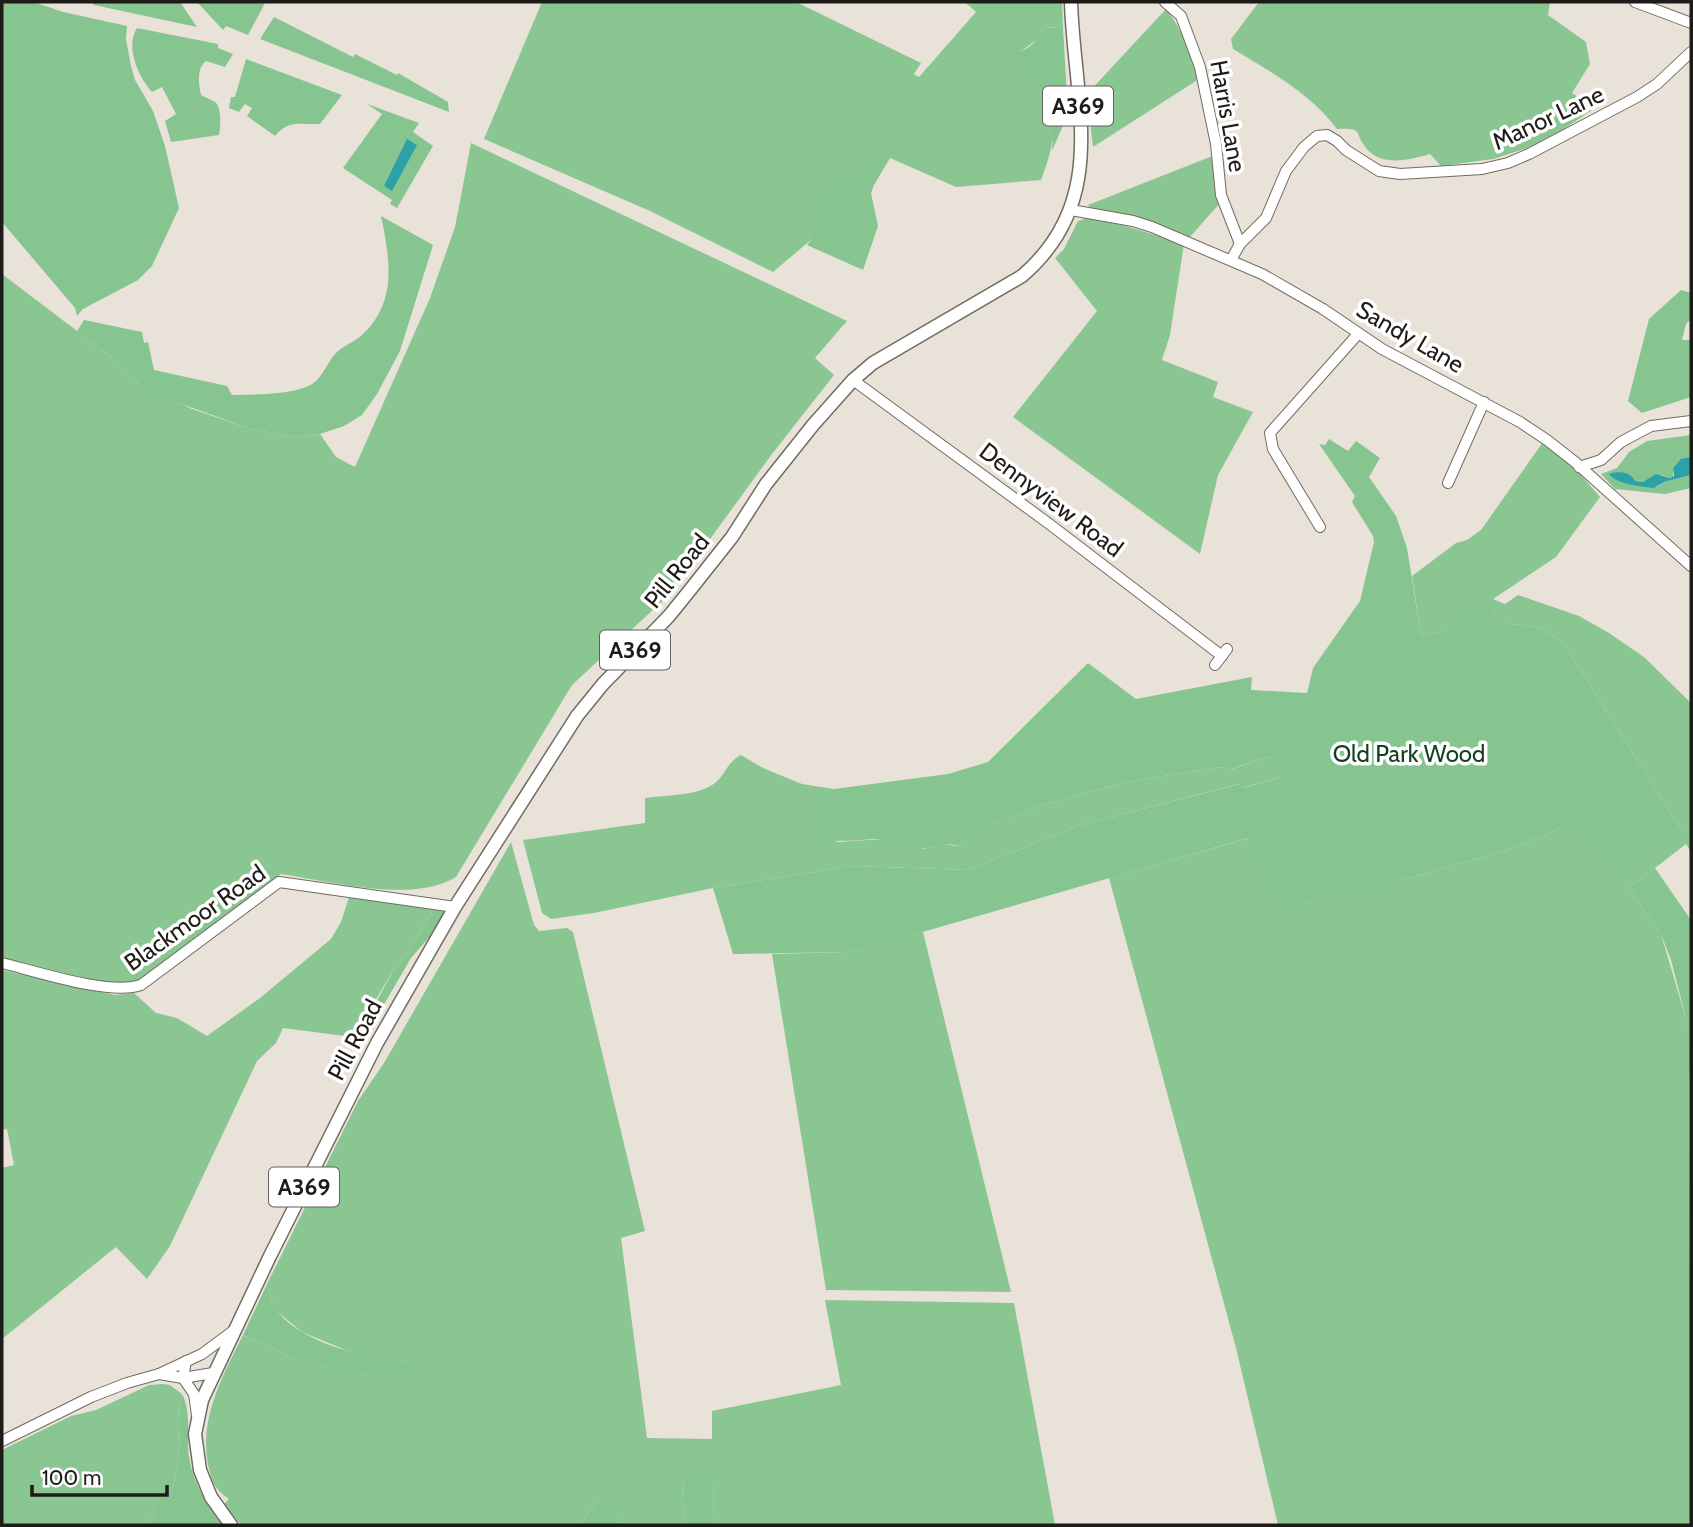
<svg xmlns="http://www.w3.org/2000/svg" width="1693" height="1527" viewBox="0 0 1693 1527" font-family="Cabin,sans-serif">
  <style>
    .green { fill: #8ac692 }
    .forest { fill: #87c590 }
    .water { fill: #2da1a7 }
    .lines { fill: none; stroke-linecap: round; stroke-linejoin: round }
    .minor-casing { stroke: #716b62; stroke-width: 12 }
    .major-casing { stroke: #716b62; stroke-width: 15 }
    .minor { stroke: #fff; stroke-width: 10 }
    .major { stroke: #fff; stroke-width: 12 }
    .labels { text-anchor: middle; stroke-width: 7; stroke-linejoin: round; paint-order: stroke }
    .shield { fill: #fff; stroke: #625f5d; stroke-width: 2 }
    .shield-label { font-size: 23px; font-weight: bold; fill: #1e1b18 }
    .street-label { font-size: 24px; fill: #1e1b18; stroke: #fff }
    .park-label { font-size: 24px; fill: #14411e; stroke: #fff }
  </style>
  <rect width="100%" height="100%" fill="#e9e2d8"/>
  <g class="green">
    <path d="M542 2H796L921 63 914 74 919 77 976 12 965 2H1062L1063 27 1043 28 1038 39 1020 52C1026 72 1034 79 1045 95 1062 122 1051 153 1041 180L956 187 890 158 812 231V239L773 272 650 211 484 139Z"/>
    <path d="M1259 2H1550L1548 15 1586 42 1590 64 1572 93 1595 108 1543 143 1493 159 1441 166 1430 154C1410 160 1381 167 1366 148 1353 132 1365 128 1337 129 1310 93 1271 72 1233 49L1231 39Z"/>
    <path d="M1166 9C1183 31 1191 53 1199 79L1093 147 1087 94Z"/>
    <path d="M471 143 847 321 815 358 834 375 772 454 670 594 572 685 456 877C412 904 330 881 281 874L136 983 112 985 2 959V274L110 356 139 384 192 409 248 428 293 437 320 434 336 457 355 467 430 298 455 227Z"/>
    <path d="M1215 155 1221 202 1189 238 1155 224 1090 208 1088 205Z"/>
    <path d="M1087 218 1126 226 1184 244 1170 335 1162 360 1218 382 1213 397 1253 412 1218 475 1200 554 1013 417 1097 311 1055 258 1064 249 1078 221Z"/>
    <path d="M1543 442 1575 468 1600 497 1556 557 1493 599 1505 604 1518 595 1579 616 1609 633 1644 657 1691 703V852L1686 844 1629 888 1661 934 1687 1022 1689 1043 1691 1525H1278L1236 1348 1109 878 1249 838 1267 887 1402 880 1510 849 1557 830 1570 815 1683 833 1563 643 1541 628 1487 621 1496 614 1481 606 1443 632 1421 635 1412 576 1456 543 1467 540 1481 530Z"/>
    <path d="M741 755 763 768 802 784 834 789 830 798 819 807 837 842 883 839 906 849H924L941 844 958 846 973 830 1042 805 1125 782 1221 767 1232 769 1269 756 1273 757 1282 777 1242 788 1239 784 1081 825 968 870 853 866 713 888 594 913 551 919 542 913 523 840 645 823V798C666 795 698 796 715 783 725 775 728 761 741 755Z"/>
    <path d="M511 842 534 925 539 931 567 928 573 932 645 1231 621 1238 647 1438 712 1439V1411L841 1385 825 1300 1014 1303 1055 1525H714L713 1478H683L685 1525H620L615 1503 596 1504 580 1525H241L224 1504 229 1499C215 1491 211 1479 208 1464 199 1418 223 1375 243 1335L295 1359 421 1368 360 1356 302 1332 274 1309 267 1284 358 1101 384 1063Z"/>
    <path d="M349 897 434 908 410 951 394 969 375 1001 360 1038 283 1028 276 1043 257 1061 170 1246 147 1279 116 1247 2 1339V1168L14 1165 7 1129 2 1130V970L115 995 134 993 156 1013 177 1018 207 1036 260 998 331 939 341 922Z"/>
    <path d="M923 932 1011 1292 826 1290 772 954 846 952Z"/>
    <path d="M163 1384 170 1385 182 1394C178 1404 180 1412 180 1422 180 1444 178 1471 172 1492L158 1498 149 1525H2V1450L71 1416 96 1410 149 1385Z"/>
  </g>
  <g class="forest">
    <path d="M2 2H34L63 12 127 26 126 39 131 66 135 80 153 111 165 146 179 208 152 266 138 280 83 309 77 316 75 308 2 222Z"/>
    <path d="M92 2H180L197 27 94 5Z"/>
    <path d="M197 2H265V3L248 35 226 26 223 30Z"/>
    <path d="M274 17 353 57 355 54 397 75 398 73 448 102 449 112 260 39Z"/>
    <path d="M1063 27 1068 114 1052 151C1057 109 1041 82 1010 55 1026 51 1037 44 1043 28Z"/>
    <path d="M137 28 218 44V48L233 54 225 67 206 61C196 69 199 84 201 95 205 98 214 100 217 104 221 111 221 127 219 135L171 142 165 121 176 114 162 87 152 92C138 76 125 47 137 28Z"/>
    <path d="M246 59 342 95 320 124C300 125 289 119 275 136L247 116 252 108 245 104 239 112 229 108 231 97H235Z"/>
    <path d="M367 104 419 123 413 132 433 146 397 208 390 204 392 200 343 168 382 114Z"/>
    <path d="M890 158 874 185 871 193 878 226 863 270 807 245 812 239V231L831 192 862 170Z"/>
    <path d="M381 216 433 245 400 351 377 394 362 415 344 426 320 434 293 437 248 428 162 397 139 384 110 356 77 331 84 320 142 332 144 343 148 342 154 370 227 386 232 395C253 394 300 396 316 381 325 372 329 359 338 351 345 345 354 342 361 336 398 303 390 259 381 216Z"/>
    <path d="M1681 290 1691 293V319L1686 324 1682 340H1691V397L1642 413 1628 401 1649 319Z"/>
    <path d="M1691 435V457C1684 461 1679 460 1673 468V477L1670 478 1662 475 1643 482 1617 479 1621 482 1657 487 1664 482 1691 475V488L1665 494 1615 489 1601 474 1617 468 1629 452 1647 441Z"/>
    <path d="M1329 439 1348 451 1356 441 1380 458 1369 477 1396 516 1407 548 1421 635 1443 632 1481 605 1496 614 1489 621 1541 628 1563 643 1683 833 1623 879 1570 816 1557 830 1510 849 1402 880 1298 902C1258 898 1262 869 1248 838L874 946 846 952 733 954 713 888 853 866 968 870 1081 825 1240 784 1243 788 1282 777 1273 758 1269 756 1231 769 1221 767 1125 782 1042 805 974 830 958 846C941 840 922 853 905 849 896 846 889 840 879 839 861 838 806 852 815 815 818 805 829 798 834 789L948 774 988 762 1088 663 1136 699 1252 677 1251 690 1307 693 1313 668 1360 601 1374 542 1373 536 1352 502 1355 496 1319 444 1325 445Z"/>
    <path d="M1655 868 1691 920V1109L1687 1022 1671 960 1661 934 1629 888Z"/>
    <path d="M434 908 443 909 444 913 432 934 411 958 379 1013 371 1012 394 969 410 951Z"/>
    <path d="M267 1284C270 1292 271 1304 276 1310 306 1348 378 1359 423 1367L384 1375 295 1359 243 1335Z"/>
    <path d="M182 1394C192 1412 186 1436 189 1457 193 1483 207 1505 222 1525H149L158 1498 172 1492C178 1471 180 1444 180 1422 180 1412 178 1404 182 1394Z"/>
    <path d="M683 1478H713L714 1525H685Z"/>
    <path d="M615 1502 620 1525H580L596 1504Z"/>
  </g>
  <g class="water">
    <path d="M407 139 417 145 392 191 384 186Z"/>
    <path d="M1691 457V475L1664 482 1654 488C1640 486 1618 485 1609 474 1617 471 1630 471 1635 481L1643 482 1656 474 1670 478 1674 476 1673 468 1681 459Z"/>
  </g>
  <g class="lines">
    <defs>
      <g id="minor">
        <path d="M1165 2 1181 16 1200 67 1216 144 1221 195 1240 244"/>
        <path d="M1635 2 1691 23"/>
        <path d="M1071 210 1133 221 1152 227 1262 274 1323 309 1382 349 1520 422 1547 440 1575 462 1691 566"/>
        <path d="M1231 260 1240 244 1266 218 1286 171 1304 147 1317 136 1327 135 1337 141 1346 150 1379 171 1400 174 1482 169 1508 163 1529 154 1637 97 1657 84 1691 52"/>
        <path d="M853 380 1048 523 1222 656"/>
        <path d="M1579 467 1601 460 1621 442 1651 426 1691 421"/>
        <path d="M1448 483 1484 402"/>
        <path d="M1320 527 1273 449 1270 433 1358 334"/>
        <path d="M1215 665 1227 649"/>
        <path d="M2 963C35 971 110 996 141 985L279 882 455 907"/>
        <path d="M186 1361 183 1378 194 1394 197 1415"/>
        <path d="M159 1374 183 1378 213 1373"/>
        <path d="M2 1441 91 1397 127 1383 159 1374 202 1354 233 1331"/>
      </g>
      <path id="major" d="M231 1525 211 1497 200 1470 195 1434 202 1400 270 1256 377 1043 455 907 577 716 603 684 669 616 690 590 732 537 766 484 813 425 853 380 873 363 1022 276C1111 200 1074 102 1071 2"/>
    </defs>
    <use href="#minor" class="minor-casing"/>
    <use href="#major" class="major-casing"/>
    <use href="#minor" class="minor"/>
    <use href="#major" class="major"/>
  </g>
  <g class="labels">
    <g class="shield">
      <rect x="1043" y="86.5" width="70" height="39" rx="5"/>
      <rect x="600" y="630.5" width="70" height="39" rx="5"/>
      <rect x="269" y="1167.5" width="70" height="39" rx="5"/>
    </g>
    <g class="shield-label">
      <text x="1078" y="114">A369</text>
      <text x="635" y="658">A369</text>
      <text x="304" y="1195">A369</text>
    </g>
    <g class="street-label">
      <text transform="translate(1228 116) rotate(80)" y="8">Harris Lane</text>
      <text transform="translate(1548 118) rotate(-25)" y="8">Manor Lane</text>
      <text transform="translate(1410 337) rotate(30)" y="8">Sandy Lane</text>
      <text transform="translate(1051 500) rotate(37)" y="8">Dennyview Road</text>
      <text transform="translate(677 571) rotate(-51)" y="8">Pill Road</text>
      <text transform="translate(195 918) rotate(-35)" y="8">Blackmoor Road</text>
      <text transform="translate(355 1040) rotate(-62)" y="8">Pill Road</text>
    </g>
    <g class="park-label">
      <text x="1409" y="762">Old Park Wood</text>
    </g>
  </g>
  <rect width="1693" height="1527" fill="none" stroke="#1e1b18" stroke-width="7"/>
  <path d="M32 1485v10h135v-10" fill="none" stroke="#1e1b18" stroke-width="3.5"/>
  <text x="42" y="1485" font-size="21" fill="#1e1b18" stroke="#ffffff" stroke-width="5" paint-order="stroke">100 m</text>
</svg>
